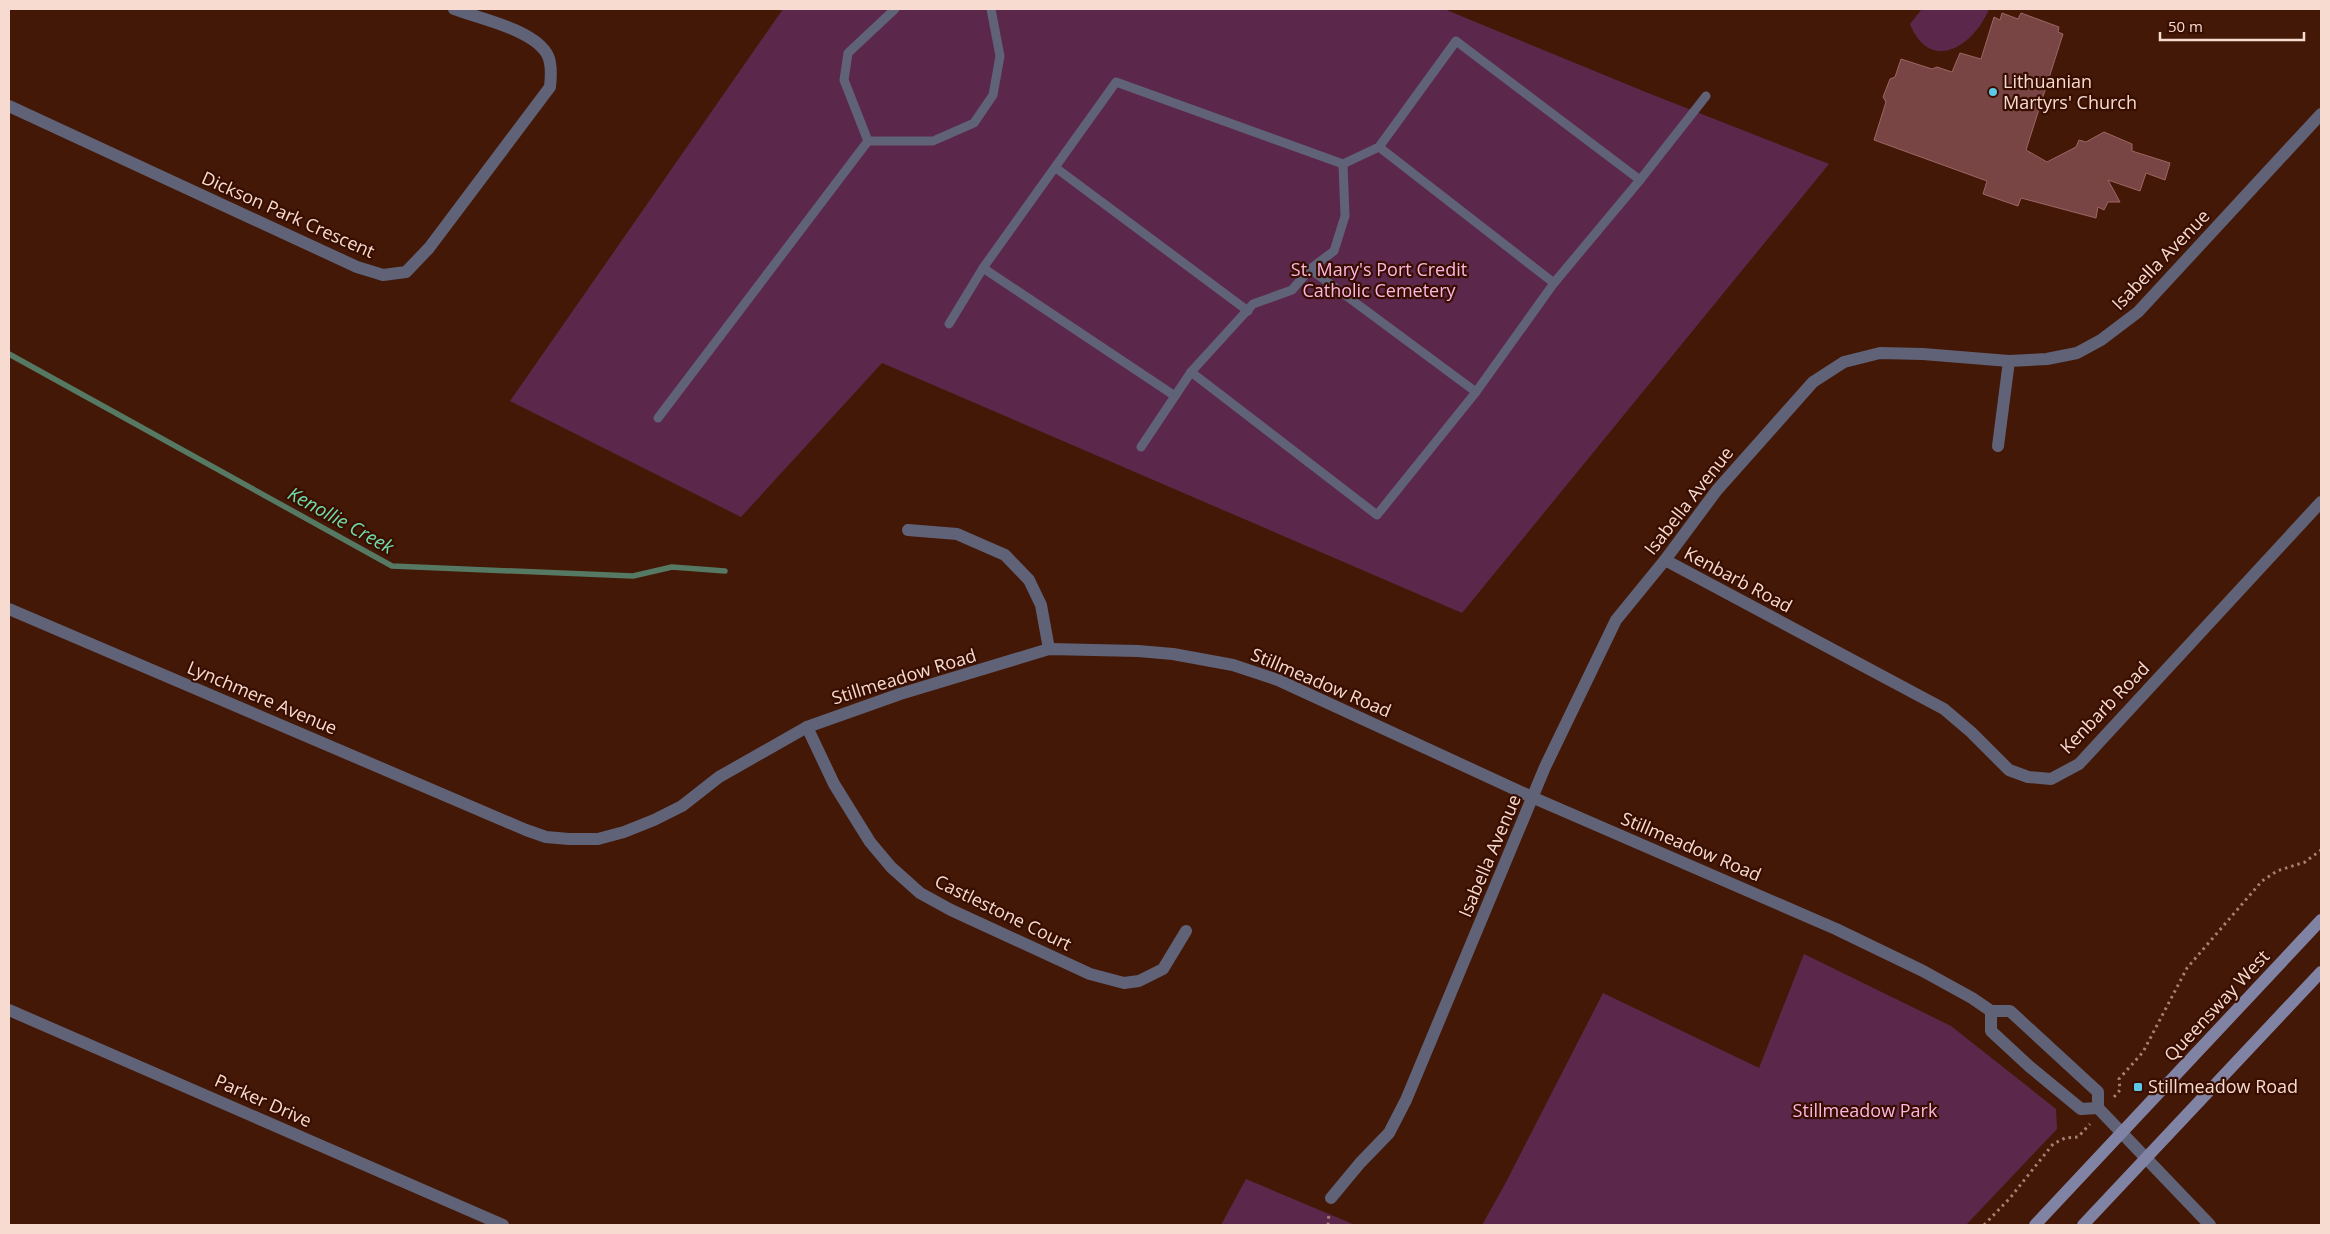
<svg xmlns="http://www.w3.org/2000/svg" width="2330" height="1234" viewBox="0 0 2330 1234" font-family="'Open Sans',sans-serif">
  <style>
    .green { fill: #5b284b }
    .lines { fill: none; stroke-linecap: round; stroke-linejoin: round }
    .stream { stroke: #567964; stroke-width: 5.5 }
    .building { fill: #784444; stroke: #9d6664 }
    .path { stroke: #a58274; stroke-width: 3; stroke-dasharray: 2.5 4; stroke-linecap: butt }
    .service { stroke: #606277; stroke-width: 9 }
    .minor { stroke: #606277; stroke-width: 12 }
    .secondary { stroke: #8183a4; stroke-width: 12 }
    .poi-dot { fill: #5dc7e8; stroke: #380e00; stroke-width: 2 }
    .labels { text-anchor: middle; stroke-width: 4.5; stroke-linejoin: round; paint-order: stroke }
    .poi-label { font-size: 18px; fill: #f8dbd0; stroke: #380e00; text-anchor: start }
    .street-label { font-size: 18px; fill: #f8dbd0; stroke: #380e00 }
    .park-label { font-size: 18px; fill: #fdb5e2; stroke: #380e00 }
    .water-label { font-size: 19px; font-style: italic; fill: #6fdba8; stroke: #380e00 }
  </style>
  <rect width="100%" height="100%" fill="#431807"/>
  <g class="green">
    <path d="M783 9H1444L1648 93 1829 164 1462 613 882 363 741 517 510 401Z"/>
    <path d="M1922 9H1989C1974 46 1930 74 1910 24Z"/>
    <path d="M1804 954 1951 1026 2056 1109 2057 1129 1966 1225H1482L1504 1186 1603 993 1759 1068Z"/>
    <path d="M1246 1179 1355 1225H1221Z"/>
  </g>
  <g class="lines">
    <path class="stream" d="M9 354 392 566 633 576 672 567 725 571"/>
  </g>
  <path class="building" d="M2002 13 2018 19 2021 13 2059 27 2058 32 2063 34 2026 150 2047 162 2076 147 2079 140 2086 142 2104 132 2132 144V151L2170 163 2165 180 2146 173 2140 191 2108 180 2120 202H2108L2104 210 2098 207 2096 218 2021 198 2018 206 1983 194 1987 181 1874 140 1886 102 1883 97 1890 79 1895 77 1901 59 1932 69 1937 67 1952 72 1960 53 1981 59 1994 17 2000 20Z"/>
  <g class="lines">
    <g class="path">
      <path d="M2114 1097 2120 1090 2119 1079 2143 1052 2187 968 2262 881 2277 871 2305 862 2321 850"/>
      <path d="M1328 1225 1329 1213"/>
      <path d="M1984 1225 2010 1198 2053 1144 2065 1138 2078 1137 2090 1124"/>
    </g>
    <g class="service">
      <path d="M868 141 844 80 848 53 895 9"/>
      <path d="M1379 147 1554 283"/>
      <path d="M1343 164 1379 147 1456 41 1640 180"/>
      <path d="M1056 168 1248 311"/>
      <path d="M983 268 1175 396"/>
      <path d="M1310 269 1476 392"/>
      <path d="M949 324 983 268 1116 82 1343 164 1345 216 1334 251 1310 269 1292 290 1253 304 1191 372 1141 447"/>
      <path d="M1191 372 1377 515 1476 392 1554 283 1640 180 1706 96"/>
      <path d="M658 418 868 141H933L974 123 993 95 1000 56 991 9"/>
    </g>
    <g class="minor">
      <path d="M9 106 357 267 383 275 406 272 429 248 550 87C551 78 552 65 548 56 536 30 480 19 454 9"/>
      <path d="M1998 446 2009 361"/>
      <path d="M908 530 957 534 1005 555 1029 580 1041 605 1049 649"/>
      <path d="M1665 560 1944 709 1971 732 2009 770 2028 777 2051 779 2079 764 2321 502"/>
      <path d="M9 609 526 830 546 837 569 839H598L624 832 654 820 682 806 719 777 807 727 900 694 1049 649 1138 651 1173 654 1233 665 1278 680 1534 798 1836 929 1923 971 1972 998 1991 1011H2010L2098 1092V1108L2210 1225"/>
      <path d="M807 727 834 784 870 842 891 867 920 893 951 910 1090 974 1124 983 1139 981 1163 969 1186 931"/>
      <path d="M9 1010 503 1225"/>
      <path d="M1991 1011V1031L2030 1067 2081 1109 2098 1108"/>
      <path d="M1331 1198 1360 1163 1389 1133 1406 1100 1545 767 1616 620 1665 560 1717 490 1813 382 1844 362 1880 353 1923 354 2009 361 2047 359 2077 353 2101 340 2138 312 2321 114"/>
    </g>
    <g class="secondary">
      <path d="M2035 1225 2321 920"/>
      <path d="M2083 1225 2321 972"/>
    </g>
  </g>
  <g class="poi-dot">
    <circle cx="1993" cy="92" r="5"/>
    <rect x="2133" y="1082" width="10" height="10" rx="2.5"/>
  </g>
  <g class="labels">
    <g class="poi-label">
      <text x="2003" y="88">Lithuanian<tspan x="2003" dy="21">Martyrs' Church</tspan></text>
      <text x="2148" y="1093">Stillmeadow Road</text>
    </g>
    <g class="street-label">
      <text transform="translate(288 215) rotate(24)" y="6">Dickson Park Crescent</text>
      <text transform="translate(2161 260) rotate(-46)" y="6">Isabella Avenue</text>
      <text transform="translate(1689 501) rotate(-52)" y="6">Isabella Avenue</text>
      <text transform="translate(1738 580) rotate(28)" y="6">Kenbarb Road</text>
      <text transform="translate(904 677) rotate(-17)" y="6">Stillmeadow Road</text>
      <text transform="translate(1321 683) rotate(23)" y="6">Stillmeadow Road</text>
      <text transform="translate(262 698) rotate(23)" y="6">Lynchmere Avenue</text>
      <text transform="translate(2105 708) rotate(-46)" y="6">Kenbarb Road</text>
      <text transform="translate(1691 847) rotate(23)" y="6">Stillmeadow Road</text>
      <text transform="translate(1490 856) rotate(-67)" y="6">Isabella Avenue</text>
      <text transform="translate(1003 913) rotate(26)" y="6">Castlestone Court</text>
      <text transform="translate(2217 1006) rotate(-47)" y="6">Queensway West</text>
      <text transform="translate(263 1101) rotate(24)" y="6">Parker Drive</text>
    </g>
    <g class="park-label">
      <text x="1379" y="276">St. Mary's Port Credit<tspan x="1379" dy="21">Catholic Cemetery</tspan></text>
      <text x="1865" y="1117">Stillmeadow Park</text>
    </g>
    <g class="water-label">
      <text transform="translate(341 520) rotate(29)" y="7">Kenollie Creek</text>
    </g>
  </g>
  <rect width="2330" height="1234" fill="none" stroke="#f8dbd0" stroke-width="20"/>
  <path d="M2160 32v8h144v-8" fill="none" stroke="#f8dbd0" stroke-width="2.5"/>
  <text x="2168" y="32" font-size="15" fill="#f8dbd0" stroke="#380e00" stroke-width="4" paint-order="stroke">50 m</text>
</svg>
